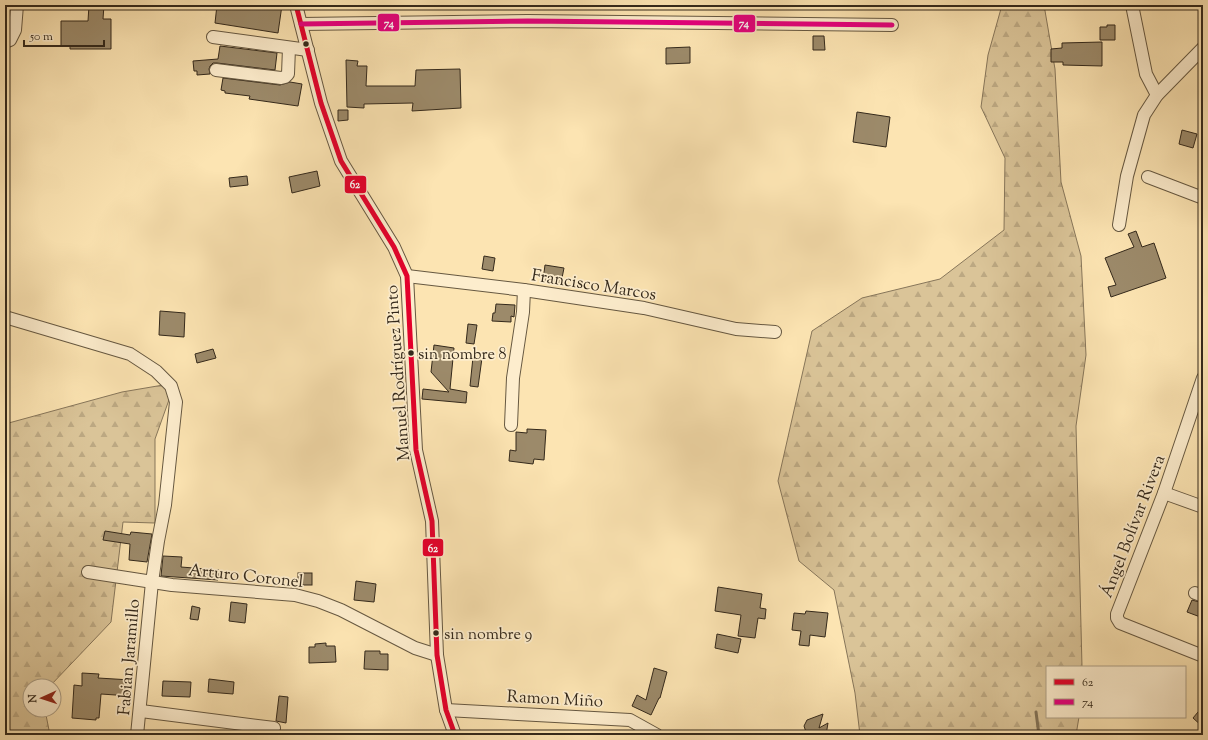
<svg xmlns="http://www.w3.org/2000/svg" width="1208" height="740" viewBox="0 0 1208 740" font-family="'Sorts Mill Goudy',serif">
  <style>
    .forest { fill: url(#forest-firs); stroke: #87765a }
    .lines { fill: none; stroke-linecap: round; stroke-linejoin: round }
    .stream { stroke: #837357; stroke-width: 3 }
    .building { fill: #9c8a6a; stroke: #34291b }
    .street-casing { stroke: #665841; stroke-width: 14 }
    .street { stroke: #fdedcd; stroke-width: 12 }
    .bus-1-casing { stroke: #fdedcd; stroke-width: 8 }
    .bus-2-casing { stroke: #fdedcd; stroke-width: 8 }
    .bus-1 { stroke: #e4002b; stroke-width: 5 }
    .bus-2 { stroke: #e5007d; stroke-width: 5 }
    .bus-dot { fill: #34291b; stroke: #fdedcd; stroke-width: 1.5 }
    .labels { text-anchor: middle; stroke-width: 3.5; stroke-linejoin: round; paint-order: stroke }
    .bus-label { font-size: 16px; fill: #34291b; stroke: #fdedcd; text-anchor: start }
    .street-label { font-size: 17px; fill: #34291b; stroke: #fdedcd }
    .line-badge { stroke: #fdedcd; stroke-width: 1.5 }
    .badge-label { font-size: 11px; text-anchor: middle; font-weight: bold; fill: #fff }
  </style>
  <defs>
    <pattern id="forest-firs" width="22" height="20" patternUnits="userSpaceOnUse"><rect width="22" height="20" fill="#dac498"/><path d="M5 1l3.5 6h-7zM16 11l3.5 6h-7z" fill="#bca882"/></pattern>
  </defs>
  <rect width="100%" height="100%" fill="#fce4b2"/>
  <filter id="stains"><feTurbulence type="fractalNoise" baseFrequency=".005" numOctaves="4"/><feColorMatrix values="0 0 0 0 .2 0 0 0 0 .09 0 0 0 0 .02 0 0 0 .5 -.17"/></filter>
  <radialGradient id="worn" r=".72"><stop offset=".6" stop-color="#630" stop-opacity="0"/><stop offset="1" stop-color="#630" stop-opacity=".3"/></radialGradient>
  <g class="forest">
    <path d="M1002 5H1044L1055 69 1061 182 1081 256 1086 355 1076 426 1082 667H1047V717H1079L1076 735H860L855 693 834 590 799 561 778 481 812 331 862 298 940 279 1004 230 1005 158 981 107 988 55Z"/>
    <path d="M175 383 155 439V523L123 522 111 622 50 686H30V710H45L50 735H5V424L122 392Z"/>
  </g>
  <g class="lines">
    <path class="stream" d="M1036 712 1039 735"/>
  </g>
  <g class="building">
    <path d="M89 5H104L103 19H111V49H70V46H61V21H88Z"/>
    <path d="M217 5H282L278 33 215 23Z"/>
    <path d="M1107 25H1115V40H1100V27H1107Z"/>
    <path d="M813 36H824L825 50H813Z"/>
    <path d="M1102 42V66L1063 65V62H1051V49L1062 48V43Z"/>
    <path d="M220 46 277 53 275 70 217 63H213L210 66 209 69 210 74 197 75V71H194L193 61 218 59Z"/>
    <path d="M690 47V63L666 64V48Z"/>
    <path d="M346 60 358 61 357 66H367L366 86H415L416 70 460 69 461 108 412 111 413 103 364 104V108L347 107Z"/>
    <path d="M223 78 280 85 290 82 302 84 298 106 249 99 250 96 225 93V91L221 90Z"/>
    <path d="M338 110H348V120L338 121Z"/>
    <path d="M857 112 890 117 886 147 853 142Z"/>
    <path d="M1182 130 1197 134 1193 148 1179 144Z"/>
    <path d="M317 171 320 186 292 193 289 177Z"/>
    <path d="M247 176 248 185 230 187 229 178Z"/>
    <path d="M1136 231 1142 247 1154 243 1166 278 1111 297 1108 287 1116 285 1105 258 1134 247 1128 234Z"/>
    <path d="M484 256 495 258 493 271 482 269Z"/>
    <path d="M545 265 564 268 561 283 543 280Z"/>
    <path d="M496 304 515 305 514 317 511 316V322L492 321 493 313H495Z"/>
    <path d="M160 311 185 313 184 337 159 335Z"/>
    <path d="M468 324 477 325 474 344 466 343Z"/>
    <path d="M434 345 454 348 450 389 467 392 466 403 422 399 423 389 449 392 431 372Z"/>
    <path d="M213 349 216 358 197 363 195 354Z"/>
    <path d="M473 357 482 358 478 387 470 386Z"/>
    <path d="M527 429 546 430 544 460 534 459 533 464 509 461 510 450 516 451V432L527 433Z"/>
    <path d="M105 531 130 535 131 532 152 534 147 562 129 560 130 544 103 540Z"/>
    <path d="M163 556 182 557 181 567 219 570 218 580 161 576Z"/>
    <rect x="298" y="573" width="14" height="12"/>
    <path d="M356 581 376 584 374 602 354 600Z"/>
    <path d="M718 587 762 594 760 608 766 609 765 619 758 618 755 638 738 636 741 615 715 611Z"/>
    <path d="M1192 600 1203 603V618L1187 612Z"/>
    <path d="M231 602 247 604 245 623 229 621Z"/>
    <path d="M192 606 200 608 198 620 190 619Z"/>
    <path d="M806 611 828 613 825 637 810 635 809 646 799 645 801 631 792 630 794 613 805 614Z"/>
    <path d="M717 634 741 639 738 653 715 648Z"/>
    <path d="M326 643V646H335L336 662 309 663V647H315V644Z"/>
    <path d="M365 651H380V654H388V670L364 669Z"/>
    <path d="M654 668 667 672 660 698H659L651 715 632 706 637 695 646 700Z"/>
    <path d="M82 673 99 674 98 678 131 680 130 696 101 694 99 718H96V720L72 718 74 685 82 686Z"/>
    <path d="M209 679 234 682 233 694 208 692Z"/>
    <path d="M163 681 191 682 190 697 162 696Z"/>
    <path d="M279 696 288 697 286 723 276 721Z"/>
    <path d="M1203 706V727L1193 718Z"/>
    <path d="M823 714 819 728 828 723 826 735H807L804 726 807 720Z"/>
  </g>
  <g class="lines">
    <defs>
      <g id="street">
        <path d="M296 5 321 103 341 161 394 247 407 276 416 450 432 521 437 655 446 710 455 735"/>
        <path d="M1132 5 1146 74 1157 95"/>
        <path d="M301 24 528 21 892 25"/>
        <path d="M213 37 308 50"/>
        <path d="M5 42 10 40 15 30 17 5"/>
        <path d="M216 70 281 78 285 77 288 74 289 48"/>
        <path d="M1148 177 1203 198"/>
        <path d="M1119 225 1127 176 1144 115 1157 95 1203 48"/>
        <path d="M407 276 524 290 644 308 736 329 775 332"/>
        <path d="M5 317 130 354 156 371 171 386 176 402 165 505 158 541 152 582 137 735"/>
        <path d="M1203 378 1164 493 1117 614V618L1120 623 1203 656"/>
        <path d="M511 425 513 378 523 312 524 290"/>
        <path d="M1164 493 1203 507"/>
        <path d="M88 572 172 585 295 595 318 601 341 610 415 648 437 655"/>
        <path d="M1195 593 1203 596"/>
        <path d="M446 710 630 720 657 735"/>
        <path d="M141 711 274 728"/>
      </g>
    </defs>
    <use href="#street" class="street-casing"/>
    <use href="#street" class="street"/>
    <defs>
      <path id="bus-1" d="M296 5 321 103 341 161 394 247 407 276 416 450 432 521 437 655 446 710 455 735"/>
      <path id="bus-2" d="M301 24 528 21 892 25"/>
    </defs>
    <use href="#bus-1" class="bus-1-casing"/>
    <use href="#bus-2" class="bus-2-casing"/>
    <use href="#bus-1" class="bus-1"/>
    <use href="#bus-2" class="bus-2"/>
  </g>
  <g class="bus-dot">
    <circle cx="306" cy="44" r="3.5"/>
    <circle cx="411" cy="353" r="3.5"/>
    <circle cx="436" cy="633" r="3.5"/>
  </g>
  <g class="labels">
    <g class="bus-label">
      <text x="418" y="359">sin nombre 8</text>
      <text x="444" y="639">sin nombre 9</text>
    </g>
    <g class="street-label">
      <text transform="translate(594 284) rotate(9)" y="6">Francisco Marcos</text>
      <text transform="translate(397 373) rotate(-94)" y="6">Manuel Rodríguez Pinto</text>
      <text transform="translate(1132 526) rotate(-69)" y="6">Ángel Bolívar Rivera</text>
      <text transform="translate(246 575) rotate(6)" y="6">Arturo Coronel</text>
      <text transform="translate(128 657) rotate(-85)" y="6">Fabian Jaramillo</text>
      <text transform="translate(555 698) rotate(3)" y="6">Ramon Miño</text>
    </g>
  </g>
  <g class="line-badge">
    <rect x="377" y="13" width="23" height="19" rx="4" fill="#e5007d"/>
    <rect x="733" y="14" width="23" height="19" rx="4" fill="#e5007d"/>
    <rect x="344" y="175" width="23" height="19" rx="4" fill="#e4002b"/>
    <rect x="422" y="538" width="22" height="19" rx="4" fill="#e4002b"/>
  </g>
  <g class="badge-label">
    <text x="389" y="27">74</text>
    <text x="744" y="27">74</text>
    <text x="355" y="188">62</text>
    <text x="433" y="552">62</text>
  </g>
  <rect width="1208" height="740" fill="none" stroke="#fce4b2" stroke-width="20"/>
  <rect x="6" y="6" width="1196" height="728" fill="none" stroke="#34291b" stroke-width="2"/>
  <rect x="10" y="10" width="1188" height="720" fill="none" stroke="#34291b"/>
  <rect x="1046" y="666" width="140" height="52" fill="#fdedcd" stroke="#ad9f86"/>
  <rect x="1054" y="679" width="20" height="6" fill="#e4002b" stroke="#ad9f86"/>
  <text x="1082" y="686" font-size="12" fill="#34291b">62</text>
  <rect x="1054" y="699" width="20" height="6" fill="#e5007d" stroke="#ad9f86"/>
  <text x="1082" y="706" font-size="12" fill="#34291b">74</text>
  <g transform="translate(42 698) rotate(267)"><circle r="19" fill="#fdedcd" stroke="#ad9f86"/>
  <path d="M0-3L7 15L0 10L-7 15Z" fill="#8f2418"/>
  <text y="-6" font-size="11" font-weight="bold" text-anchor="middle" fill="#34291b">N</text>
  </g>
  <path d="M24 40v6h80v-6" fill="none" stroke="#34291b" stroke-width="2"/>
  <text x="30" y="40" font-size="12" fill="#34291b" stroke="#fdedcd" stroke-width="3" paint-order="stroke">50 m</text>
  <rect width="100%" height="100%" filter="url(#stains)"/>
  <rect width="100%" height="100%" fill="url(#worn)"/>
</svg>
